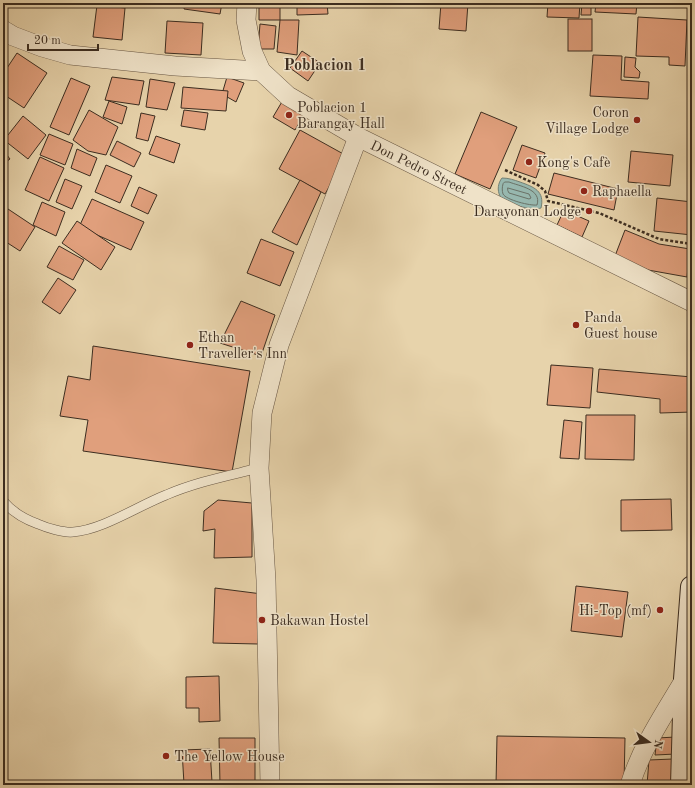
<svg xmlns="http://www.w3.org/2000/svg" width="695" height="788" viewBox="0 0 695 788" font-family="'Old Standard TT',serif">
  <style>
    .water { fill: #97b7ae; stroke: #738075 }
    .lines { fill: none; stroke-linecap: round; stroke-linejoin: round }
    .shore { stroke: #6a7267; stroke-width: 1 }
    .building { fill: #e09f7c; stroke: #3c2d20 }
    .lane-casing { stroke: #675643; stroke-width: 10 }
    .street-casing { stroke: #675643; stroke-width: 20 }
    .secondary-casing { stroke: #3c2d20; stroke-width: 24 }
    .path { stroke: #3c2d20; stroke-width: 2.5; stroke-dasharray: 3 2; stroke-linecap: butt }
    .lane { stroke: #efe2c8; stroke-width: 9 }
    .street { stroke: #efe2c8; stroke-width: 19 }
    .secondary { stroke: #efe2c8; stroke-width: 22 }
    .poi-dot { fill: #8f2418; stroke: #efe2c8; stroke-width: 1.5 }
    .labels { text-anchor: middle; stroke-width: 3; stroke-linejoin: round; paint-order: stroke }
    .poi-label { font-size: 14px; fill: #3c2d20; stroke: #efe2c8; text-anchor: start }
    .street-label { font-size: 14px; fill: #3c2d20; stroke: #efe2c8 }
    .quarter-label { font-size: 16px; font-weight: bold; fill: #3c2d20; stroke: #efe2c8 }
  </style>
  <rect width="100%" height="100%" fill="#e7d3ab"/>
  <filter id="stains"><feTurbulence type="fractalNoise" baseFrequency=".005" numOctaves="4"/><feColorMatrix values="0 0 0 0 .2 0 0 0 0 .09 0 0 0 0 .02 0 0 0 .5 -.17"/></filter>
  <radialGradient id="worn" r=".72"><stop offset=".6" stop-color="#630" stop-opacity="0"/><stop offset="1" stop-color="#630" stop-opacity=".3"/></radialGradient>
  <path class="water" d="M502 178C509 178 514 180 520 182 534 187 545 191 541 208 533 211 504 204 500 196 497 190 498 183 502 178Z"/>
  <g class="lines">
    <g class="shore">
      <path d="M505 182H509C519 186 542 189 537 205 531 206 506 200 503 194 502 191 502 187 503 184Z"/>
      <path d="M508 188 529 194 531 198 529 199 509 193 508 191Z"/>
    </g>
  </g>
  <g class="building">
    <path d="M185 3H222L220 14 184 9Z"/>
    <path d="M297 3H327L328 14 297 15Z"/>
    <path d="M441 3H468L466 31 439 29Z"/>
    <path d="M548 3H580L579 18 547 17Z"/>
    <path d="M582 3H591V15H581Z"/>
    <path d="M596 3H637L636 14 595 12Z"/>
    <path d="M97 5 125 8 122 40 93 37Z"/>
    <path d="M280 6V20H259V7Z"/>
    <path d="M638 17 687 20 685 66 669 65V57L636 56Z"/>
    <rect x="568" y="19" width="24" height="32"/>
    <path d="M280 20H299L297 55 277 52Z"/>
    <path d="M167 21 203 23 201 55 165 53Z"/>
    <path d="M260 24 276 26 274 49H258Z"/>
    <path d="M302 51 320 63 308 81 290 68Z"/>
    <path d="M17 53 47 73 24 108 3 94V74Z"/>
    <path d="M593 55 622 56 621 80 649 82 648 99 590 96Z"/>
    <path d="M625 57 636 58 635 67 640 72 639 78 624 77Z"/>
    <path d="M112 77 144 81 139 105 105 100Z"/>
    <path d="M227 77 244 83 236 102 222 94Z"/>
    <path d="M71 78 90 86 69 135 50 127Z"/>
    <path d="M150 79 175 83 167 110 146 107Z"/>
    <path d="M183 87 228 91 226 111 181 108Z"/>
    <path d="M283 100 305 113 295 130 273 117Z"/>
    <path d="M109 101 127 107 122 124 103 117Z"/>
    <path d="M89 110 118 127 106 155 88 151 73 140Z"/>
    <path d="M184 110 208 113 205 130 181 126Z"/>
    <path d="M481 112 517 127 490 189 455 174Z"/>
    <path d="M141 113 155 116 148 141 136 138Z"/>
    <path d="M23 116 46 135 28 159 4 140Z"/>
    <path d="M300 130 347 156 325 194 279 169Z"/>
    <path d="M49 134 73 144 65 165 40 155Z"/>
    <path d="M156 136 180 144 174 163 149 154Z"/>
    <path d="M117 141 141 153 134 167 110 155Z"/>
    <path d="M522 145 545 153 536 178 513 170Z"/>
    <path d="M77 149 97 158 90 176 71 168Z"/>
    <path d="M3 150 10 159 3 164Z"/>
    <path d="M631 151 673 155 670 186 628 182Z"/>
    <path d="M40 157 64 168 49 201 25 190Z"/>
    <path d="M106 165 132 176 120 203 95 192Z"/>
    <path d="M554 173 618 189 614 210 548 194Z"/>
    <path d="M65 179 82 186 72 209 56 202Z"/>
    <path d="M300 180 321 192 297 245 272 232Z"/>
    <path d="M139 187 157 195 148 214 131 206Z"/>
    <path d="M657 198 692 202V235L654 231Z"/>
    <path d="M92 199 144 222 131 250 79 227Z"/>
    <path d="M42 202 65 212 56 236 33 225Z"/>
    <path d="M8 209 35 227 20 251 3 240V217Z"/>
    <path d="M564 210 589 221 582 237 557 225Z"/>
    <path d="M77 221 115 247 101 270 62 243Z"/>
    <path d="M625 230 659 244 690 249 687 277 648 270 615 256Z"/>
    <path d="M261 239 294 252 280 286 247 273Z"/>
    <path d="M59 246 84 260 73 280 47 267Z"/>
    <path d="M58 278 76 290 60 314 42 302Z"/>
    <path d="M241 301 275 315 261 356 220 343Z"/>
    <path d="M93 346 250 371 232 472 83 451 88 420 60 416 68 376 90 380Z"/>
    <path d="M551 365 593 368 590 408 547 405Z"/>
    <path d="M599 369 692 377V412L660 413V399L597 392Z"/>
    <path d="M586 415H635L634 460 585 459Z"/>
    <path d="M564 420 582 422 579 459 560 458Z"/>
    <path d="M671 499 672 530 621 531V500Z"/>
    <path d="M218 500 252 503V557L214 558 215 529 203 531 204 511Z"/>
    <path d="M576 586 628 592 622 637 571 631Z"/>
    <path d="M215 588 262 594 258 644 213 643Z"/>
    <path d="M219 676 220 721 199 722V708H186V677Z"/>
    <path d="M497 736 625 738 624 785H496Z"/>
    <path d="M676 737V754L655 755 657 738Z"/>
    <path d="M219 738H255V783L220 784Z"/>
    <path d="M210 749 212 782 184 784 182 750Z"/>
    <path d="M673 759 672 785H647L649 760Z"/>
    <rect x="285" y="782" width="21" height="3"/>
  </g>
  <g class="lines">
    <defs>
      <path id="lane" d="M3 501C13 513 24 519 38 524 47 528 64 533 73 532 102 530 138 506 166 495 196 482 227 476 259 468"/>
      <g id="street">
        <path d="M247 3 246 20 252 51 261 71 288 96 358 137 692 302"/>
        <path d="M3 30 13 36 42 47 70 55 175 66 261 71"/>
        <path d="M270 785 266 580 259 468 262 413 279 345 358 137"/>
        <path d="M630 785C642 746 665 713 685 679"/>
      </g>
      <path id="secondary" d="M682 785 685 679 692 587"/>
    </defs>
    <use href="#lane" class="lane-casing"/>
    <use href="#street" class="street-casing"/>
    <use href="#secondary" class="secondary-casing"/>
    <path class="path" d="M505 170 538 185 545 191 548 201 599 213 659 239 692 244"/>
    <use href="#lane" class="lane"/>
    <use href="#street" class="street"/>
    <use href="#secondary" class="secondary"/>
  </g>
  <g class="poi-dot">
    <circle cx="289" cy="115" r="4"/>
    <circle cx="637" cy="120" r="4"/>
    <circle cx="529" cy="162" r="4"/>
    <circle cx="584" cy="191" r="4"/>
    <circle cx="589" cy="211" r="4"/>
    <circle cx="576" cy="325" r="4"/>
    <circle cx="190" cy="345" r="4"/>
    <circle cx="660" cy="610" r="4"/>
    <circle cx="262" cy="620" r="4"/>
    <circle cx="166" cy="756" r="4"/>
  </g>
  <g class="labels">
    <g class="poi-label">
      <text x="297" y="112">Poblacion 1<tspan x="297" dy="16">Barangay Hall</tspan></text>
      <text x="629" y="117" text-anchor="end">Coron<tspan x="629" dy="16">Village Lodge</tspan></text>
      <text x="537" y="167">Kong's Cafè</text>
      <text x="592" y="196">Raphaella</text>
      <text x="581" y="216" text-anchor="end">Darayonan Lodge</text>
      <text x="584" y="322">Panda<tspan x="584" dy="16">Guest house</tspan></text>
      <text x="198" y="342">Ethan<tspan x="198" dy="16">Traveller's Inn</tspan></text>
      <text x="652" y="615" text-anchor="end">Hi-Top (mf)</text>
      <text x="270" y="625">Bakawan Hostel</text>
      <text x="174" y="761">The Yellow House</text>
    </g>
    <g class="street-label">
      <text transform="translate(419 167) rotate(26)" y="5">Don Pedro Street</text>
    </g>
    <g class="quarter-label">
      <text x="325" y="70">Poblacion 1</text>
    </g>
  </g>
  <rect width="695" height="788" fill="none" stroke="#e7d3ab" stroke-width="16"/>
  <rect x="4" y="4" width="687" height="780" fill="none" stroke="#3c2d20" stroke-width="2"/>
  <rect x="8" y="8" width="679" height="772" fill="none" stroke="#3c2d20"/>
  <g transform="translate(649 742) rotate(104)" stroke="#efe2c8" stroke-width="3" paint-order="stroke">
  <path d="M0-3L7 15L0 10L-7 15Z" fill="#3c2d20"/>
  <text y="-6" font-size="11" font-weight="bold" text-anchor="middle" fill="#3c2d20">N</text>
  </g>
  <path d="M28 44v6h70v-6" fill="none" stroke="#3c2d20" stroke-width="2"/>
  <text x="34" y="44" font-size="12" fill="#3c2d20" stroke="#efe2c8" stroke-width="3" paint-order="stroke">20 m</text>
  <rect width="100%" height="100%" filter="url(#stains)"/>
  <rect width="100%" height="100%" fill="url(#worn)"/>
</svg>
